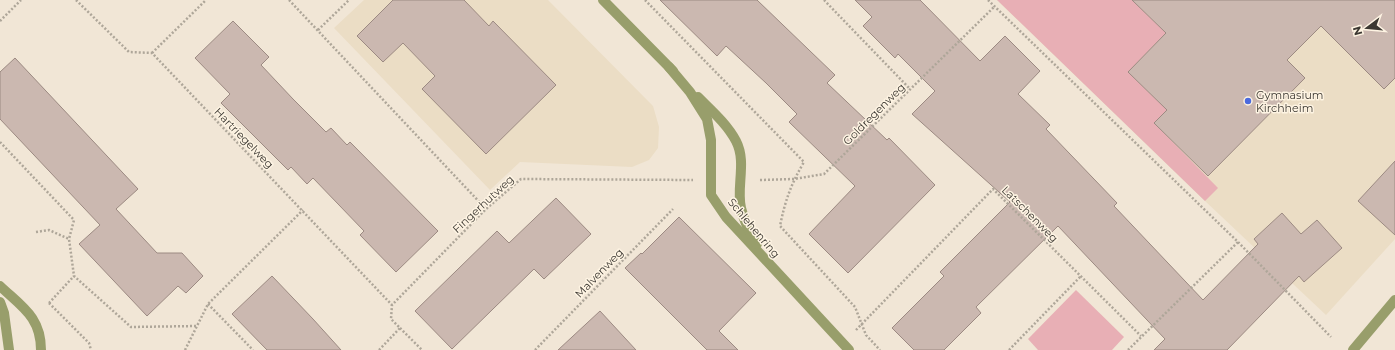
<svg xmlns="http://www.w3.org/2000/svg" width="1395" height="350" viewBox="0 0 1395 350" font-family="Montserrat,sans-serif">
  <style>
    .built { fill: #ebddc5 }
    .green { fill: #e8afb5 }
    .building { fill: #cbb8b0; stroke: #9c8a82 }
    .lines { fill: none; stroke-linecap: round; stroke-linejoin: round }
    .path { stroke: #aea699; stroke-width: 2.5; stroke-dasharray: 2 2; stroke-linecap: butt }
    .street { stroke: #989e6b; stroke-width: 10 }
    .poi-dot { fill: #4b6ade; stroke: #fef4e3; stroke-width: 1.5 }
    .labels { text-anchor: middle; stroke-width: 3; stroke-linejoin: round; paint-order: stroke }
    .poi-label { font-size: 11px; fill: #3c3832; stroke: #fef4e3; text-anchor: start }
    .street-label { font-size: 11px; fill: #3c3832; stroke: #fef4e3 }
  </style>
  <rect width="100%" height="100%" fill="#f1e6d6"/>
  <g class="built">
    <path d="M364 0H548L653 106 659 127 658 148 649 160 632 167 520 162 490 190 334 28Z"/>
    <path d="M997 0H1395V239L1326 315 1205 201Z"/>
  </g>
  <g class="green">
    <path d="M997 0H1132L1166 33 1128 72 1167 110 1154 123 1218 188 1205 201Z"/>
    <path d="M1076 290 1124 337 1112 350H1038L1028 339Z"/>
  </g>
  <g class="building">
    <path d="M393 0H464L489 26 493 21 556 85 486 154 422 89 435 76 403 43 383 62 357 36Z"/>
    <path d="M660 0H757L835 75 827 83 887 140 889 138 935 185 848 273 809 234 855 186 789 122 797 114 766 83 726 46 717 56Z"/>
    <path d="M855 0H920L980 61 1005 36 1040 71 1018 94 1050 125 1046 129 1117 203 1114 206 1203 300 1258 244 1254 239 1282 213 1301 234 1317 220 1342 248 1304 282 1299 276 1227 350H1154L1165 339 1058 226 976 307 981 313 944 350H914L892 328 944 276 940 272 1010 202 912 114 935 91 898 54 895 58 863 26 872 17Z"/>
    <path d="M1132 0H1395V78L1384 89 1321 26 1287 60 1305 78 1208 176 1154 123 1167 110 1128 72 1166 33Z"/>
    <path d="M233 21 269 57 261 65 293 99 326 132 331 128 347 145 350 142 438 231 396 272 360 235 364 231 313 178 307 184 291 167 288 170 221 103 230 94 195 58Z"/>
    <path d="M15 58 138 189 116 209 157 253H182L203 276 186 293 178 286 147 316 79 244 100 225 0 119V72Z"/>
    <path d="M1395 161V235L1358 201Z"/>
    <path d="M556 198 591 234 544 279 534 269 452 349 415 311 497 231 509 243Z"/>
    <path d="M679 217 756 293 719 331 738 350H707L625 268 641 253 642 254Z"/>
    <path d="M272 276 313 319 341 350H267L232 314Z"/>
    <path d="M600 311 636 350H558Z"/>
  </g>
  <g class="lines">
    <g class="path">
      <path d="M76 0 129 52 152 53 392 305"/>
      <path d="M289 0 486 209"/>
      <path d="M645 0 804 162C791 184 785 201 780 226L855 307 866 335 880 350"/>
      <path d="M824 0 910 89"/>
      <path d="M988 0 1238 242 1331 337"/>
      <path d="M0 21 21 0"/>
      <path d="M318 30 349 0"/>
      <path d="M152 53 206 0"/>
      <path d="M0 142 74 220 69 239 74 276 131 327 197 326"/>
      <path d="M760 180 794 179 824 174 994 7"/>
      <path d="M36 232 49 230 69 239"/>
      <path d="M49 303 89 343 91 350"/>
      <path d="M49 303 74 276"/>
      <path d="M208 304 253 350"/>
      <path d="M400 328 422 350"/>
      <path d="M856 330 993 189 1141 336"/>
      <path d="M185 350 208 304 303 210"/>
      <path d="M379 350 400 328 391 319 392 305 486 209 521 179 693 180"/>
      <path d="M535 350 673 209"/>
      <path d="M1009 350 1081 276"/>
      <path d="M1128 350 1238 242"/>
    </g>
    <g class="street">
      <path d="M603 0 673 71"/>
      <path d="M669 67 690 92 707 119 711 140V195L726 217 849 350"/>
      <path d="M698 97C712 111 727 124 736 141 747 162 736 187 741 208 744 221 750 234 757 244"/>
      <path d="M0 286C22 307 41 317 41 350"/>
      <path d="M0 302 4 313 9 350"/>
      <path d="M1353 350 1395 300"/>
    </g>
  </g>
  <circle class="poi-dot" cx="1248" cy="101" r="4"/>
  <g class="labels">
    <g class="poi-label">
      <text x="1256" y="99">Gymnasium<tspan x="1256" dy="13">Kirchheim</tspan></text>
    </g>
    <g class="street-label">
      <text transform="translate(874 114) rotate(-45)" y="4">Goldregenweg</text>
      <text transform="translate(244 138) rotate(46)" y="4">Hartriegelweg</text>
      <text transform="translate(483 204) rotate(-43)" y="4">Fingerhutweg</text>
      <text transform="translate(1030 214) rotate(45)" y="4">Latschenweg</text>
      <text transform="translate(754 228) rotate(50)" y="4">Schlehenring</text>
      <text transform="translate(599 273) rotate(-46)" y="4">Malvenweg</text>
    </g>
  </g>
  <g transform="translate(1367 28) rotate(254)" stroke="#fef4e3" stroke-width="3" paint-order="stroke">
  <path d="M0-3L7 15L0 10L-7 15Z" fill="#3c3832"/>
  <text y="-6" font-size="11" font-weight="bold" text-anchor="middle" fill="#3c3832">N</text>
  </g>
</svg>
